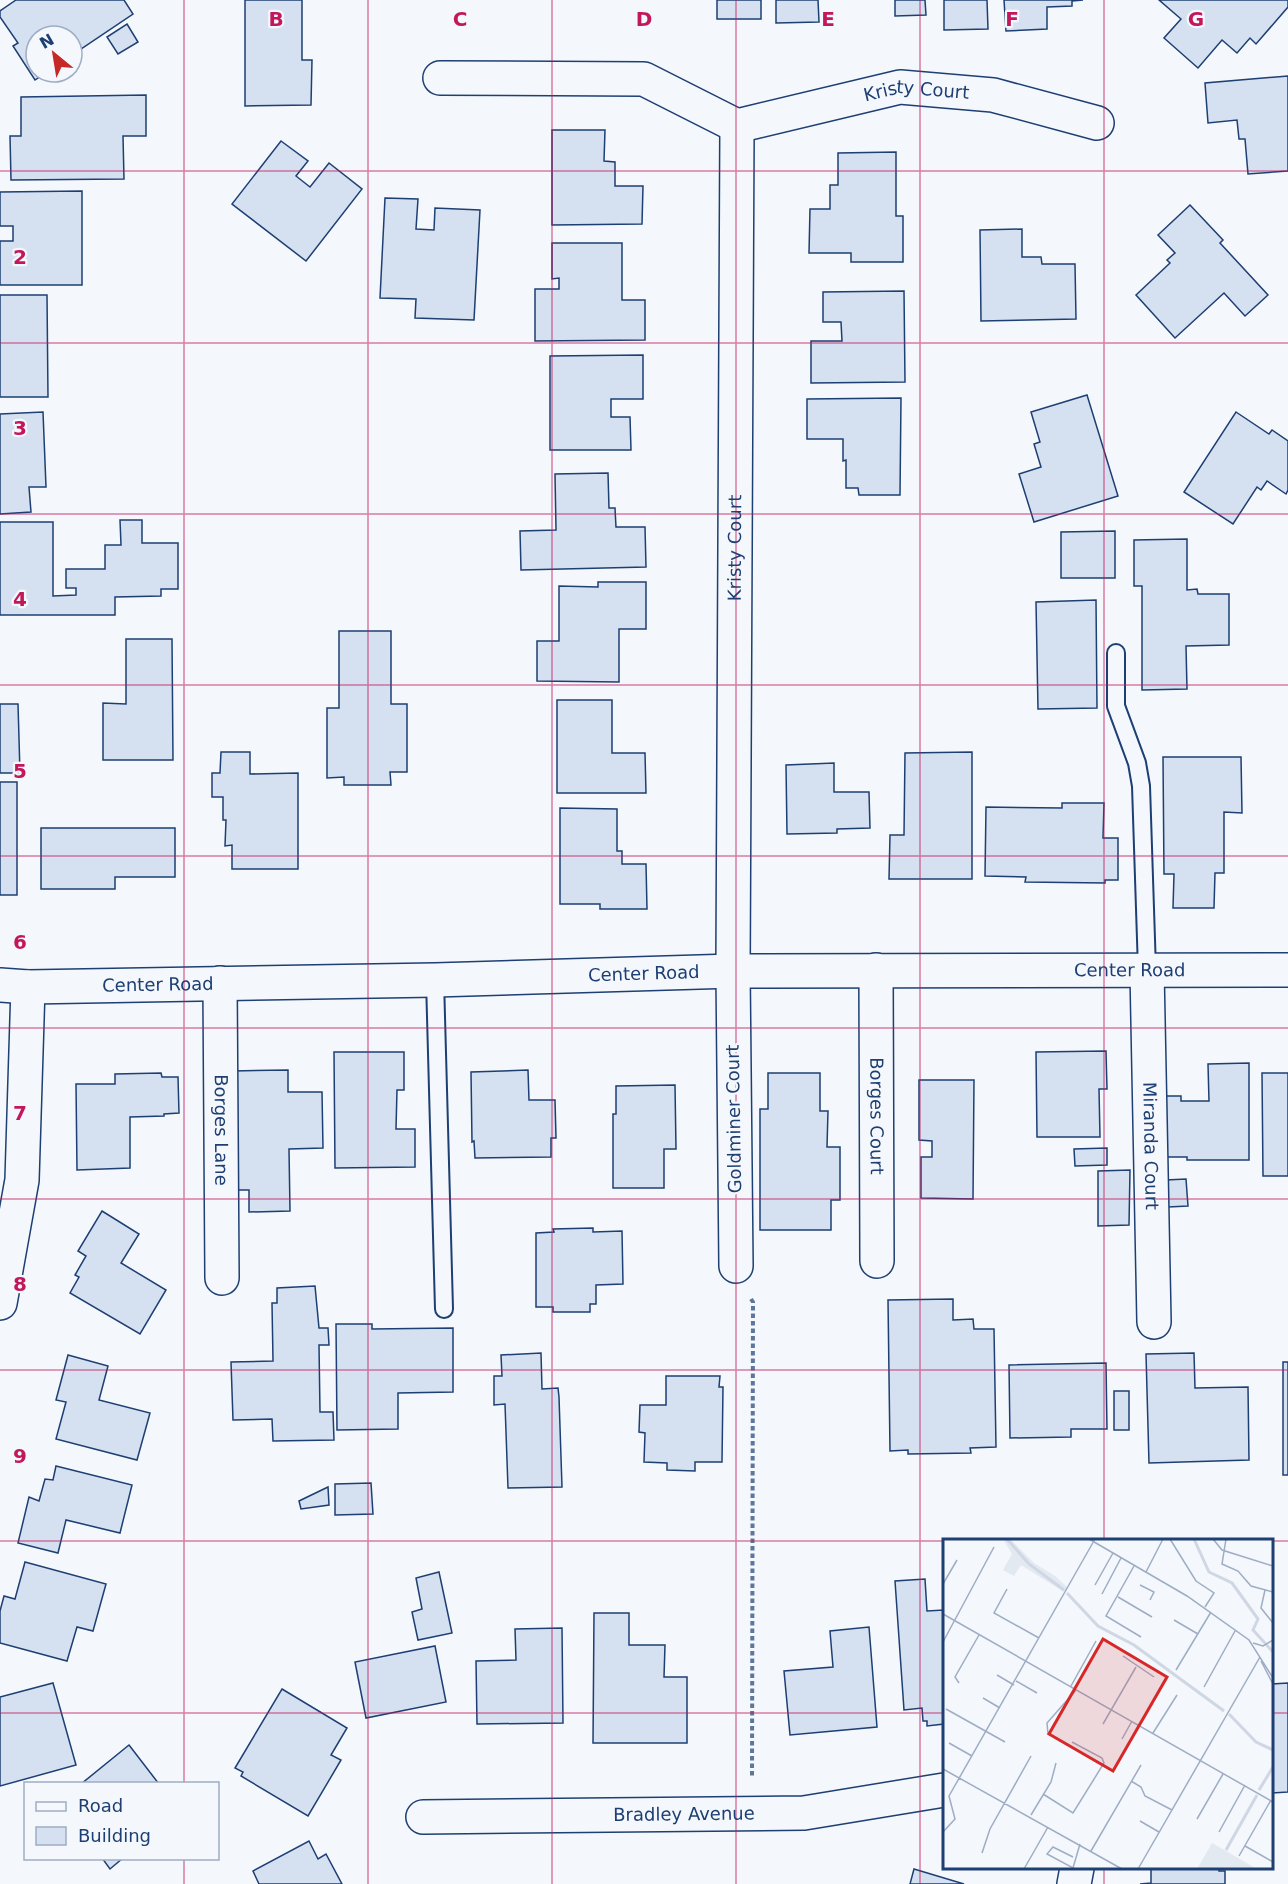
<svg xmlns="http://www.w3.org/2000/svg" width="1288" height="1884" viewBox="0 0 1288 1884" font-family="'DejaVu Sans',sans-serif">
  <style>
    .building { fill: #d5e0f0; stroke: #1d3f73; stroke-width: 1.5 }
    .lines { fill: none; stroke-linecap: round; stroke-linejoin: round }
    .service-casing { stroke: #1d3f73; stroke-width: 20 }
    .minor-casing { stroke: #1d3f73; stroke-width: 36 }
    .path { stroke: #5e769c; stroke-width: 4; stroke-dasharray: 4.5 3; stroke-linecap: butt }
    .service { stroke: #f4f7fb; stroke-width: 16 }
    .minor { stroke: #f4f7fb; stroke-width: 33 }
    .grid { fill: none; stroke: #c2185b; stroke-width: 1.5; stroke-opacity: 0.55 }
    .labels { text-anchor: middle; stroke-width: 4.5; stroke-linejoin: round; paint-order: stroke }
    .street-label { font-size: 18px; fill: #1d3f73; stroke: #f4f7fb }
    .inset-river { fill: none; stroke: #cfd7e4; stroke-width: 3 }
    .inset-road { fill: none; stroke: #9eadc5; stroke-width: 1.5 }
    .view { fill: #d62828; fill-opacity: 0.15; stroke: #d62828; stroke-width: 3 }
    .inset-edge { fill: none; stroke: #1d3f73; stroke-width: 3 }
    .grid-label { font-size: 20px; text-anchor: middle; font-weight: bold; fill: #c2185b; stroke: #f4f7fb; stroke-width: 4.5; stroke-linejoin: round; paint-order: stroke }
  </style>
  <rect width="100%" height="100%" fill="#f4f7fb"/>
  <g class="building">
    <path d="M16 0H124L133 14 72 55V36H36V72H47L35 80 13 46 18 43 0 17V11Z"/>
    <path d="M245 0H302V60H312L311 105 245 106Z"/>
    <rect x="717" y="0" width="44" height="19"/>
    <path d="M776 0H818L819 22 776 23Z"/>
    <path d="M895 0H925L926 15 895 16Z"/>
    <path d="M944 0H987L988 29 944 30Z"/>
    <path d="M1004 0H1083L1072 1V6L1047 7V29L1006 31Z"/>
    <path d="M1159 0H1288V7L1256 44 1250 38 1237 53 1222 40 1198 68 1164 38 1181 19Z"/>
    <path d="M127 24 138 42 118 54 107 37Z"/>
    <path d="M1288 76V171L1248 174 1245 139H1239L1237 120 1208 123 1205 83Z"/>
    <path d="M146 95V136H123L124 179 11 180 10 136H21V97Z"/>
    <path d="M552 130H605L604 161 615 162V186H643L642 224 552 225Z"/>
    <path d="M281 141 308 161 296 176 310 187 329 163 362 189 306 261 232 204Z"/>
    <path d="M896 152V216H903V262H851V253H809L810 209H830V185H838V153Z"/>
    <path d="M82 191V285H0V241H13V226H0V192Z"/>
    <path d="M385 198 418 199 416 229 434 230 435 208 480 210 474 320 415 318 416 299 380 298Z"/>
    <path d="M1190 205 1223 240 1220 243 1268 295 1245 316 1224 293 1175 338 1136 295 1170 263 1167 260 1175 253 1158 235Z"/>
    <path d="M1022 229V257H1041L1042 264H1075L1076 319 981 321 980 230Z"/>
    <path d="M552 243H622V300H645V340L535 341V289H559V278L552 279Z"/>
    <path d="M904 291 905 382 811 383V341H842L841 322H823V292Z"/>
    <path d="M0 295H47L48 397H0Z"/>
    <path d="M643 355V399H611V417H630L631 450H550V356Z"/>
    <path d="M1087 395 1118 496 1034 522 1019 474 1041 467 1034 444 1040 442 1031 412Z"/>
    <path d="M901 398 900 495H859L858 488H846V460L843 461V439H807V399Z"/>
    <path d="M43 412 46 487H29L31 512 0 514V414Z"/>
    <path d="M1236 412 1269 434 1272 430 1288 441V490L1286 494 1267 481 1261 490 1257 487 1233 524 1184 492Z"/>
    <path d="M608 473 609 508H615L616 527H645L646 567 521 570 520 531 556 530 555 474Z"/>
    <path d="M120 520H142V543H178V589H161V596L115 597V615H0V522H53V596L76 595V588H66V569H105V545H121Z"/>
    <path d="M1115 531V578H1061V532Z"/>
    <path d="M1187 539V590L1197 589 1198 594H1229V645L1186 646 1187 689 1142 690V586H1134V540Z"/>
    <path d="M598 582H646V629H619V682L537 681V641H559V586L598 587Z"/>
    <path d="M1096 600 1097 708 1038 709 1036 602Z"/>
    <path d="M339 631H391V704H407V772H390L391 785H344V777L327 778V708H339Z"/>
    <path d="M126 639H172L173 760H103V703L126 704Z"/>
    <path d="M557 700H612V753H645L646 793H557Z"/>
    <path d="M0 704H18L20 773H0Z"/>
    <path d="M221 752H250V774L298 773V869H232V845L225 846 226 820H223V797H212V773H220Z"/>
    <path d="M972 752V879H889L890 835H904L905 753Z"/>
    <path d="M1163 757H1241L1242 813 1224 812V873H1215L1214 908H1173L1174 874H1164Z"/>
    <path d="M834 763V792H869L870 828 837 829V833L787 834 786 765Z"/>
    <rect x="0" y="782" width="17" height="113"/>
    <path d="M1062 803H1104L1103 838H1118V880H1105V883L1025 882 1026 877 985 876 986 807 1062 808Z"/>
    <path d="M560 808 617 809V851H622V864H646L647 909H600V904H560Z"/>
    <path d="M41 828H175V877H115V889H41Z"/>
    <path d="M1106 1051 1107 1089H1099L1100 1137H1037L1036 1052Z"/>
    <path d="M334 1052H404V1090H397L396 1129H415V1167L335 1168Z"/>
    <path d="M1249 1063V1160H1187V1157H1164L1163 1096H1181V1101H1209L1208 1064Z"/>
    <path d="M288 1070V1092H322L323 1148 289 1149 290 1211 249 1212V1190H235L233 1071Z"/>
    <path d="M528 1070 529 1100H555L556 1138H551V1157L475 1158 474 1141 472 1142 471 1072Z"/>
    <path d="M161 1073 162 1077H178L179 1113 164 1114V1116L130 1117V1168L77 1170 76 1084H115V1074Z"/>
    <path d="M768 1073H820V1111H828L827 1147H840V1200H831V1230H760V1109H768Z"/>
    <path d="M1262 1073H1288V1176H1263Z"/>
    <path d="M919 1080H974L973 1199 921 1198V1157H932V1141L919 1140Z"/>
    <path d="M675 1085 676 1149H664V1188H613V1114H616V1086Z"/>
    <path d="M1107 1148V1165L1075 1166 1074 1149Z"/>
    <path d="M1130 1170 1129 1225 1098 1226V1171Z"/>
    <path d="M1186 1179 1188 1206 1168 1207 1166 1180Z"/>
    <path d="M102 1211 139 1234 121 1263 166 1290 140 1334 70 1293 79 1277 75 1275 86 1256 78 1251Z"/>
    <path d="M593 1228V1232L622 1231 623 1284 596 1285V1304H590V1312H553V1307H536V1233L554 1232 553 1229Z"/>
    <path d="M315 1286 319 1328H328L329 1345H319L320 1412H333L334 1440 273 1441 272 1419 233 1420 231 1362 273 1361 272 1303H277V1288Z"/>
    <path d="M953 1299V1320L973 1319 974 1329H994L996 1447 970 1448 971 1453 908 1454V1450L890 1451 888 1300Z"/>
    <path d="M336 1324H372V1329L453 1328V1392L398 1393V1429L337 1430Z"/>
    <path d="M541 1353 542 1389 558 1388 559 1397 562 1487 508 1488 505 1404 494 1405V1376H502L501 1355Z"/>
    <path d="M1194 1353 1195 1388 1248 1387 1249 1460 1149 1463 1146 1354Z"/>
    <path d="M68 1355 108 1366 99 1400 150 1413 137 1460 56 1439 66 1402 56 1400Z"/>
    <rect x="1283" y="1362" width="5" height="113"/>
    <path d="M1106 1363 1107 1429H1071V1437L1010 1438 1009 1365Z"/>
    <path d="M666 1376H720L719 1387H723L722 1462H695V1471L667 1470V1463L644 1462 645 1433 639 1432 640 1405H666Z"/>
    <rect x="1114" y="1391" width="15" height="39"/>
    <path d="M56 1466 132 1485 120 1533 66 1520 58 1553 18 1543 29 1497 39 1501 45 1479 53 1480Z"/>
    <path d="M371 1483 373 1514 335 1515V1484Z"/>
    <path d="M328 1487 329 1505 301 1509 299 1501Z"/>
    <path d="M25 1562 106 1584 93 1631 77 1627 67 1661 0 1643V1611L4 1596 15 1599Z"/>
    <path d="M439 1572 452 1633 418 1640 412 1612 422 1609 416 1578Z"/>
    <path d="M925 1579 927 1611 944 1610V1724L927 1726V1721H923L922 1708 904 1710 895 1581Z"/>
    <path d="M594 1613H629V1645H665L664 1677H687V1743H593Z"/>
    <path d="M869 1627 877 1727 790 1735 784 1671 833 1667 830 1631Z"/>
    <path d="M562 1628 563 1723 477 1724 476 1661 516 1660 515 1629Z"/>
    <path d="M435 1646 446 1702 366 1718 355 1662Z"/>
    <path d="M53 1683 76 1765 0 1786V1697Z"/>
    <path d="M1288 1683V1792L1272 1793V1684Z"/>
    <path d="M282 1689 347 1728 331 1755 341 1760 308 1816 241 1776 243 1772 235 1768Z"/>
    <path d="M129 1745 159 1784H81Z"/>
    <path d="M309 1841 318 1859 326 1854 342 1884H259L253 1871Z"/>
    <path d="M102 1858H123L110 1869Z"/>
    <path d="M1151 1868H1219V1871H1225V1884H1140L1151 1883Z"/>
    <path d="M914 1869 964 1884H910Z"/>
  </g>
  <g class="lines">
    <defs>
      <g id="service">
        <path d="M1116 653V706L1137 763 1141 786 1147 970"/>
        <path d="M435 980 444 1309"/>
      </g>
      <g id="minor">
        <path id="s1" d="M440 78 644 79 737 126 900 87 993 95 1097 123"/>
        <path id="s2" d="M876 970 877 1261"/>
        <path id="s3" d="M1147 970 1154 1322"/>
        <path id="s4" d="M220 983 222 1278"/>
        <path id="s5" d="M0 985 28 987 435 980 733 971 1288 970"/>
        <path id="s6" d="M736 1266 733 971 737 126"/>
        <path d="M0 1303 22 1180 28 987"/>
        <path id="s7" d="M423 1817 804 1813 944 1790"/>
        <path d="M1074 1884 1077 1868"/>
      </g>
    </defs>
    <use href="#service" class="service-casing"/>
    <use href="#minor" class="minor-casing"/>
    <path class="path" d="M751 1299 753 1302 752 1777"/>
    <use href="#service" class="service"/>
    <use href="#minor" class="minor"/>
  </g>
  <path class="grid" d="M184 0V1784M368 0V1884M552 0V1884M736 0V1884M920 0V1884M1104 0V1540M0 171H1288M0 343H1288M0 514H1288M0 685H1288M0 856H1288M0 1028H1288M0 1199H1288M0 1370H1288M0 1541H944M1272 1541H1288M0 1713H944M1272 1713H1288M184 1858V1884M1104 1868V1884"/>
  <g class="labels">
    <g class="street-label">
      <text dy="6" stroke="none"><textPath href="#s1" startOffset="492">Kristy Court</textPath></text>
      <text dy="6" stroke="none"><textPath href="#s6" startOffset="718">Kristy Court</textPath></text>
      <text dy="6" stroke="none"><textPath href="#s5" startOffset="1130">Center Road</textPath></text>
      <text dy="6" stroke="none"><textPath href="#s5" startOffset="644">Center Road</textPath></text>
      <text dy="6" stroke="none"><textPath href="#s5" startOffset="158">Center Road</textPath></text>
      <text dy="6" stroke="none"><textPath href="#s2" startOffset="146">Borges Court</textPath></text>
      <text transform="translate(734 1119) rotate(-91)" y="6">Goldminer Court</text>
      <text dy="6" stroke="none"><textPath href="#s4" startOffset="147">Borges Lane</textPath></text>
      <text dy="6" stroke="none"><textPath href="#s3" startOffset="176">Miranda Court</textPath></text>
      <text dy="6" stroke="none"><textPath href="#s7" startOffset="261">Bradley Avenue</textPath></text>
    </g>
  </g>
  <g transform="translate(943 1539)">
    <rect width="330" height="330" fill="#f4f7fb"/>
    <path d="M60 0H67L91 24 112 37 124 48 121 53 78 26 71 37 60 31 69 15ZM269 304 283 312 314 330H254Z" fill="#e3e9f0"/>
    <path class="inset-river" d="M64 0 86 25 121 51M251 0 266 33 289 44 315 80 310 91 330 113M124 54 155 87 191 106 281 172M286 175 313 203 330 211M316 251 330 228M283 311 314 256"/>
    <path class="inset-road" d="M146 0 244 57 306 101 330 139M227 0 253 42 271 54 262 68M270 0 279 11 330 27M283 0 279 25 295 32 308 47 330 53M191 27 163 77 198 98M203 33 220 0M0 45 14 21M152 46 170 14M197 46 211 53 207 61M64 50 51 74 96 99M322 51 318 69 330 84M159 55 178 19M175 58 209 78M0 75 330 263M231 81 255 95M0 103 51 8M310 104 320 107 330 101M180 117 211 138M318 122 330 145M233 131 268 73M54 136 71 146M73 142 94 154M16 144 12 138 36 96M128 147 153 102M261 148 292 92M40 159 57 169M3 170 62 203M160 185 193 128M210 194 234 156M105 195 104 184 133 151M179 200 189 182M6 204 29 217M0 230 179 330M188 242 198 248 202 257 229 271M100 255 130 274 161 224 159 219 129 203M88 276 108 243 113 224M254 280 280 235M197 282 216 293M0 293 12 280 6 257 152 0M276 293 302 246M302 307 330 323M148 312 198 226M39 314 47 290 88 217M296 317 328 261M130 318 110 308 104 315 130 329 137 305M81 330 105 288M195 330 317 118"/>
    <path class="view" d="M160 100 224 138 170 232 106 195Z"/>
    <rect width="330" height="330" class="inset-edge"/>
  </g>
  <g class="grid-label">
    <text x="276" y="26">B</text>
    <text x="460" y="26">C</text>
    <text x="644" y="26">D</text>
    <text x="828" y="26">E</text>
    <text x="1012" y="26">F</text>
    <text x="1196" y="26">G</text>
    <text x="20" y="264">2</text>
    <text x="20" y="435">3</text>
    <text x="20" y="606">4</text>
    <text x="20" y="778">5</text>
    <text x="20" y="949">6</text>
    <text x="20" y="1120">7</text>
    <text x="20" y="1291">8</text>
    <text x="20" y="1463">9</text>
  </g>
  <rect x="24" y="1782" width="195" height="78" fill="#f4f7fb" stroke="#9eadc5" stroke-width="1.5"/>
  <rect x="36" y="1802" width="30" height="9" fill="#f4f7fb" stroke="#9eadc5" stroke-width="1.5"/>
  <text x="78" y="1812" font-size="18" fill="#1d3f73">Road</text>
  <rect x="36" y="1827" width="30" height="18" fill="#d5e0f0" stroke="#9eadc5" stroke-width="1.5"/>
  <text x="78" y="1842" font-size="18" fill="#1d3f73">Building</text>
  <g transform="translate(54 54) rotate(330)"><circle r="28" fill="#f4f7fb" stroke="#9eadc5" stroke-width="1.5"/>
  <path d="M0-4.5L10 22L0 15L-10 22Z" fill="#c62828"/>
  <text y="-9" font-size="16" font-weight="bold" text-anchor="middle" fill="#1d3f73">N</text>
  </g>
</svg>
